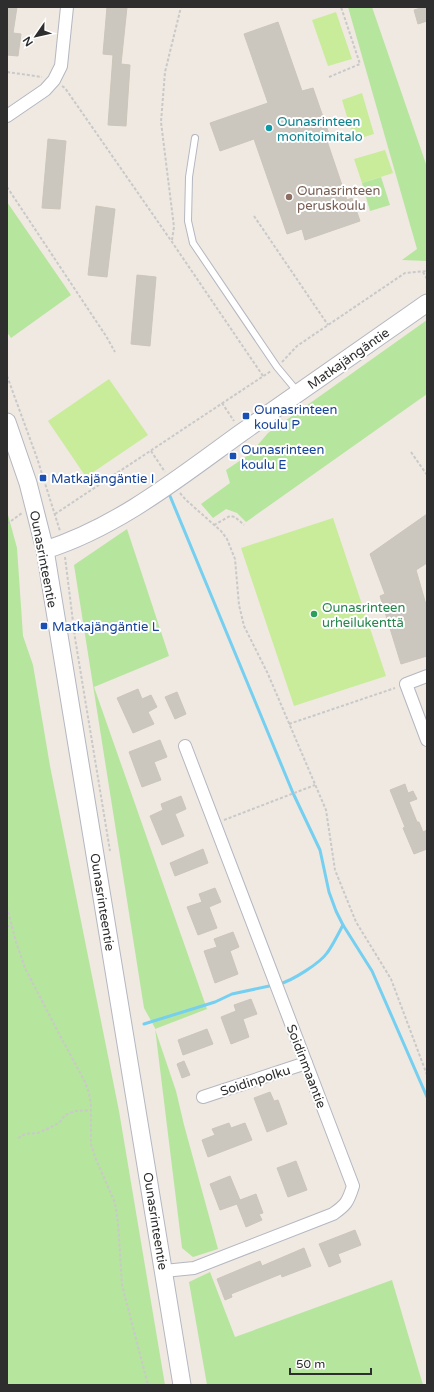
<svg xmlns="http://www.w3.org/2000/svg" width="434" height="1392" viewBox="0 0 434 1392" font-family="'Varela Round',sans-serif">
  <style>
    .green { fill: #b6e59e }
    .pitch { fill: #c9ec9a }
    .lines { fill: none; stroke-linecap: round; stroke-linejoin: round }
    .stream { stroke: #75cff0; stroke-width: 3 }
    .building { fill: #cbc7bf; stroke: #cbc5ba }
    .lane-casing { stroke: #b4b7c1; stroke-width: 8 }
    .street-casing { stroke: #b4b7c1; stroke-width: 14 }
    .secondary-casing { stroke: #b4b7c1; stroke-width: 19 }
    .path { stroke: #c9c9c9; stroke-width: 2; stroke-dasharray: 3 2; stroke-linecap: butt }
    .lane { stroke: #fff; stroke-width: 6 }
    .street { stroke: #fff; stroke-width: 12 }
    .secondary { stroke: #fff; stroke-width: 17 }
    .culture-dot { fill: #0f9aa8; stroke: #fff; stroke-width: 1.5 }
    .education-dot { fill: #8d6e63; stroke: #fff; stroke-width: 1.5 }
    .transit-dot { fill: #1a4fb4; stroke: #fff; stroke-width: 1.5 }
    .leisure-dot { fill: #2e9e5b; stroke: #fff; stroke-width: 1.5 }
    .labels { text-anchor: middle; stroke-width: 4; stroke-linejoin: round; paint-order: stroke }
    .culture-label { font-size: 13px; fill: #0d838f; stroke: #fff; text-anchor: start }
    .education-label { font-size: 13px; fill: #785e54; stroke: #fff; text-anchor: start }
    .street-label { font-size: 13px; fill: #2e2e2e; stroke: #fff }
    .transit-label { font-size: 13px; fill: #164399; stroke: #fff; text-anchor: start }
    .leisure-label { font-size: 13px; fill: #27864d; stroke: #fff; text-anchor: start }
  </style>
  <rect width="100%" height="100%" fill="#efe9e1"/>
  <g class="green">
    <path d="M348 7H372L427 167V261L402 260 417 249Z"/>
    <path d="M381 177 390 205 370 211 362 183Z"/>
    <path d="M7 202 71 295 11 338 7 332Z"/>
    <path d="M427 320V394L246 522 237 513 226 509 213 518 201 504 230 483 226 470 250 454 268 433Z"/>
    <path d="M7 511 17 548 23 636 33 665 50 766 119 1111 165 1385H7Z"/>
    <path d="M127 529 169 656 94 687 207 1009 155 1029 176 1091 184 1125 218 1249 193 1257 182 1248 155 1028 144 1008 74 565Z"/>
    <path d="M210 1272 235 1337 392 1280 423 1385H207L189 1282Z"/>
  </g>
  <g class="pitch">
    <path d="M336 12 352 59 328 66 312 20Z"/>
    <path d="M362 93 374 134 354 140 342 100Z"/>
    <path d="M385 150 393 173 362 183 354 159Z"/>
    <path d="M109 379 148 435 86 477 48 421Z"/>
    <path d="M333 518 386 676 294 706 241 548Z"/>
  </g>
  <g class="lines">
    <g class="stream">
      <path d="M170 496 293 793 320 850 329 892 336 911 343 925 372 971 427 1097"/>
      <path d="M279 984C292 981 320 963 327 953 333 945 338 934 343 925"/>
      <path d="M144 1024 215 1002 232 994 274 985"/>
    </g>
  </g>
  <g class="building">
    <path d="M7 7H17L13 33 21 34 18 56 7 55Z"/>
    <path d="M107 7H127L121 64 130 65 126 126 108 125 113 55 103 54Z"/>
    <path d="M424 7H427V21L418 24 414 10Z"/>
    <path d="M278 22 302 91 313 88 329 134 325 135 347 200 352 198 360 221 305 240 302 229 287 234 254 139 220 151 210 123 268 103 244 34Z"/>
    <path d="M48 139 66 141 60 209 42 208Z"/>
    <path d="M96 206 115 209 107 277 88 275Z"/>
    <path d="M137 275 156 277 150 346 131 344Z"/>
    <path d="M427 514V563L416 570 427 608V656L401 664 380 596 385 594 370 554Z"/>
    <path d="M138 689 142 699 151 695 157 707 148 712 154 724 133 733 117 698Z"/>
    <path d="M177 692 186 714 175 719 165 697Z"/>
    <path d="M160 740 167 757 154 762 161 780 142 787 129 752Z"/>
    <path d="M405 784 408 793 413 791 417 799 409 802 417 822H419L423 832 427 830V849L414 854 403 828 405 827 390 790Z"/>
    <path d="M181 796 186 809 175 814 184 836 162 845 150 816 163 810 161 804Z"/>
    <path d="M203 849 208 863 175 876 170 863Z"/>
    <path d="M215 888 221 902 209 907 217 928 198 935 187 907 202 902 199 894Z"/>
    <path d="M233 932 239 947 230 951 238 974 215 983 204 951 217 947 214 939Z"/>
    <path d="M251 999 257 1014 243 1019 249 1037 231 1044 221 1017 236 1011 234 1005Z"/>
    <path d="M207 1029 213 1044 183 1055 178 1040Z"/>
    <path d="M184 1061 190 1075 182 1078 177 1064Z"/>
    <path d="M270 1092 274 1101 278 1100 287 1124 267 1132 254 1098Z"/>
    <path d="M229 1123 231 1128 245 1123 252 1140 208 1157 202 1140 215 1135 212 1129Z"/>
    <path d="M296 1161 307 1190 288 1197 277 1168Z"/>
    <path d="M230 1176 240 1200 256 1194 263 1213 259 1214 262 1220 246 1227 237 1204 220 1210 210 1184Z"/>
    <path d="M355 1230 361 1245 338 1254 341 1262 329 1267 319 1244Z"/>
    <path d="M304 1248 311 1266 282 1277 281 1274 231 1294 232 1297 225 1300 217 1279 260 1261 262 1266Z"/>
  </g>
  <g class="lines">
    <defs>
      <path id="lane" d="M195 138 189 177 188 221 193 243 277 367 297 391"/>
      <g id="street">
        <path d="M7 116 45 90 54 80 61 66 67 7"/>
        <path d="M427 676 406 684 427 740"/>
        <path d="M203 1097 306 1063"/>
        <path d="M164 1271 194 1268 333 1214C346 1205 348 1202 353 1186L185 746"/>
      </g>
      <g id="secondary">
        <path d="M7 422 28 483 45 550 182 1385"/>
        <path d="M45 550C118 527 180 477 241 433 303 389 365 346 427 303"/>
      </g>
    </defs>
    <use href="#lane" class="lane-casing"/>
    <use href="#street" class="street-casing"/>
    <use href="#secondary" class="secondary-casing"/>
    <g class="path">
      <path d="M7 72 42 77"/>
      <path d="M329 77 360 64 341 7"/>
      <path d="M62 86 65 88 172 242 263 376"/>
      <path d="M7 187 106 336 115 352"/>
      <path d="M254 216 328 325"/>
      <path d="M172 240 174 227 161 122 165 72 181 7"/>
      <path d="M423 272 427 279"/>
      <path d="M282 362 297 346 405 273 427 271"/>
      <path d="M7 376 37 458 60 531"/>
      <path d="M222 403 234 421"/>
      <path d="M151 451 165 472"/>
      <path d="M411 452 427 475"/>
      <path d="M180 493 186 500 221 531 227 539 235 559 239 605 244 626 268 674 326 810 335 870 356 922 391 979 427 1075"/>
      <path d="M55 514 271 371"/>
      <path d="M7 524 22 513"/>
      <path d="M214 525 230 516 235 517 244 525"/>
      <path d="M65 557 75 638 110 851"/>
      <path d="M289 724 395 688"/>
      <path d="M224 820 315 785"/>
      <path d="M7 907 16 942 25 968 56 1028 85 1082 89 1093 91 1106V1144L95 1157 115 1203 118 1223 122 1285 148 1385"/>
      <path d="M7 927 12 925"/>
      <path d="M18 1138 25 1134 38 1133 47 1129 59 1123 65 1115 75 1111 91 1110"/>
    </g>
    <use href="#lane" class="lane"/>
    <use href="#street" class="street"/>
    <use href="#secondary" class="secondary"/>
  </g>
  <circle class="culture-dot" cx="269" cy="128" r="4"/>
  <circle class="education-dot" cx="289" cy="197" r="4"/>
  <g class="transit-dot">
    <rect x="242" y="412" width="8" height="8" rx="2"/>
    <rect x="229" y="452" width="8" height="8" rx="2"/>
    <rect x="39" y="474" width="8" height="8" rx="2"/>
    <rect x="40" y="622" width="8" height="8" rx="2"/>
  </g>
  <circle class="leisure-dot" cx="314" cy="614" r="4"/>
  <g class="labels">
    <g class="culture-label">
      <text x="277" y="126">Ounasrinteen<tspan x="277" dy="15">monitoimitalo</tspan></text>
    </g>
    <g class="education-label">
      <text x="297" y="195">Ounasrinteen<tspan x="297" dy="15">peruskoulu</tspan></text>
    </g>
    <g class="street-label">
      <text transform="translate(348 358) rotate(-35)" y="5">Matkajängäntie</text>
      <text transform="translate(44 559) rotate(79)" y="5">Ounasrinteentie</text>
      <text transform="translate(103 902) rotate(81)" y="5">Ounasrinteentie</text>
      <text transform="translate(307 1066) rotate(69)" y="5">Soidinmaantie</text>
      <text transform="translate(255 1080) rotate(-18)" y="5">Soidinpolku</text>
      <text transform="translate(156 1221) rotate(81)" y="5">Ounasrinteentie</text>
    </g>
    <g class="transit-label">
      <text x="254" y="414">Ounasrinteen<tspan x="254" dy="15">koulu P</tspan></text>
      <text x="241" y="454">Ounasrinteen<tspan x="241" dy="15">koulu E</tspan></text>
      <text x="51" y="483">Matkajängäntie I</text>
      <text x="52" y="631">Matkajängäntie L</text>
    </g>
    <g class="leisure-label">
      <text x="322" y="612">Ounasrinteen<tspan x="322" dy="15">urheilukenttä</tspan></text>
    </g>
  </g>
  <rect width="434" height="1392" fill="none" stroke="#2e2e2e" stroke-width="16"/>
  <g transform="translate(36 36) rotate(236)" stroke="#ffffff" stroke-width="3" paint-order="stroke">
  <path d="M0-3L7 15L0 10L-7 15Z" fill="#2e2e2e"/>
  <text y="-6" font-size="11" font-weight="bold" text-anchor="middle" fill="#2e2e2e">N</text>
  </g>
  <path d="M290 1368v6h81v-6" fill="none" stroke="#2e2e2e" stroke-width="2"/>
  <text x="296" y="1368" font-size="12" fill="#2e2e2e" stroke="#ffffff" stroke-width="3" paint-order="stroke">50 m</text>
</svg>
